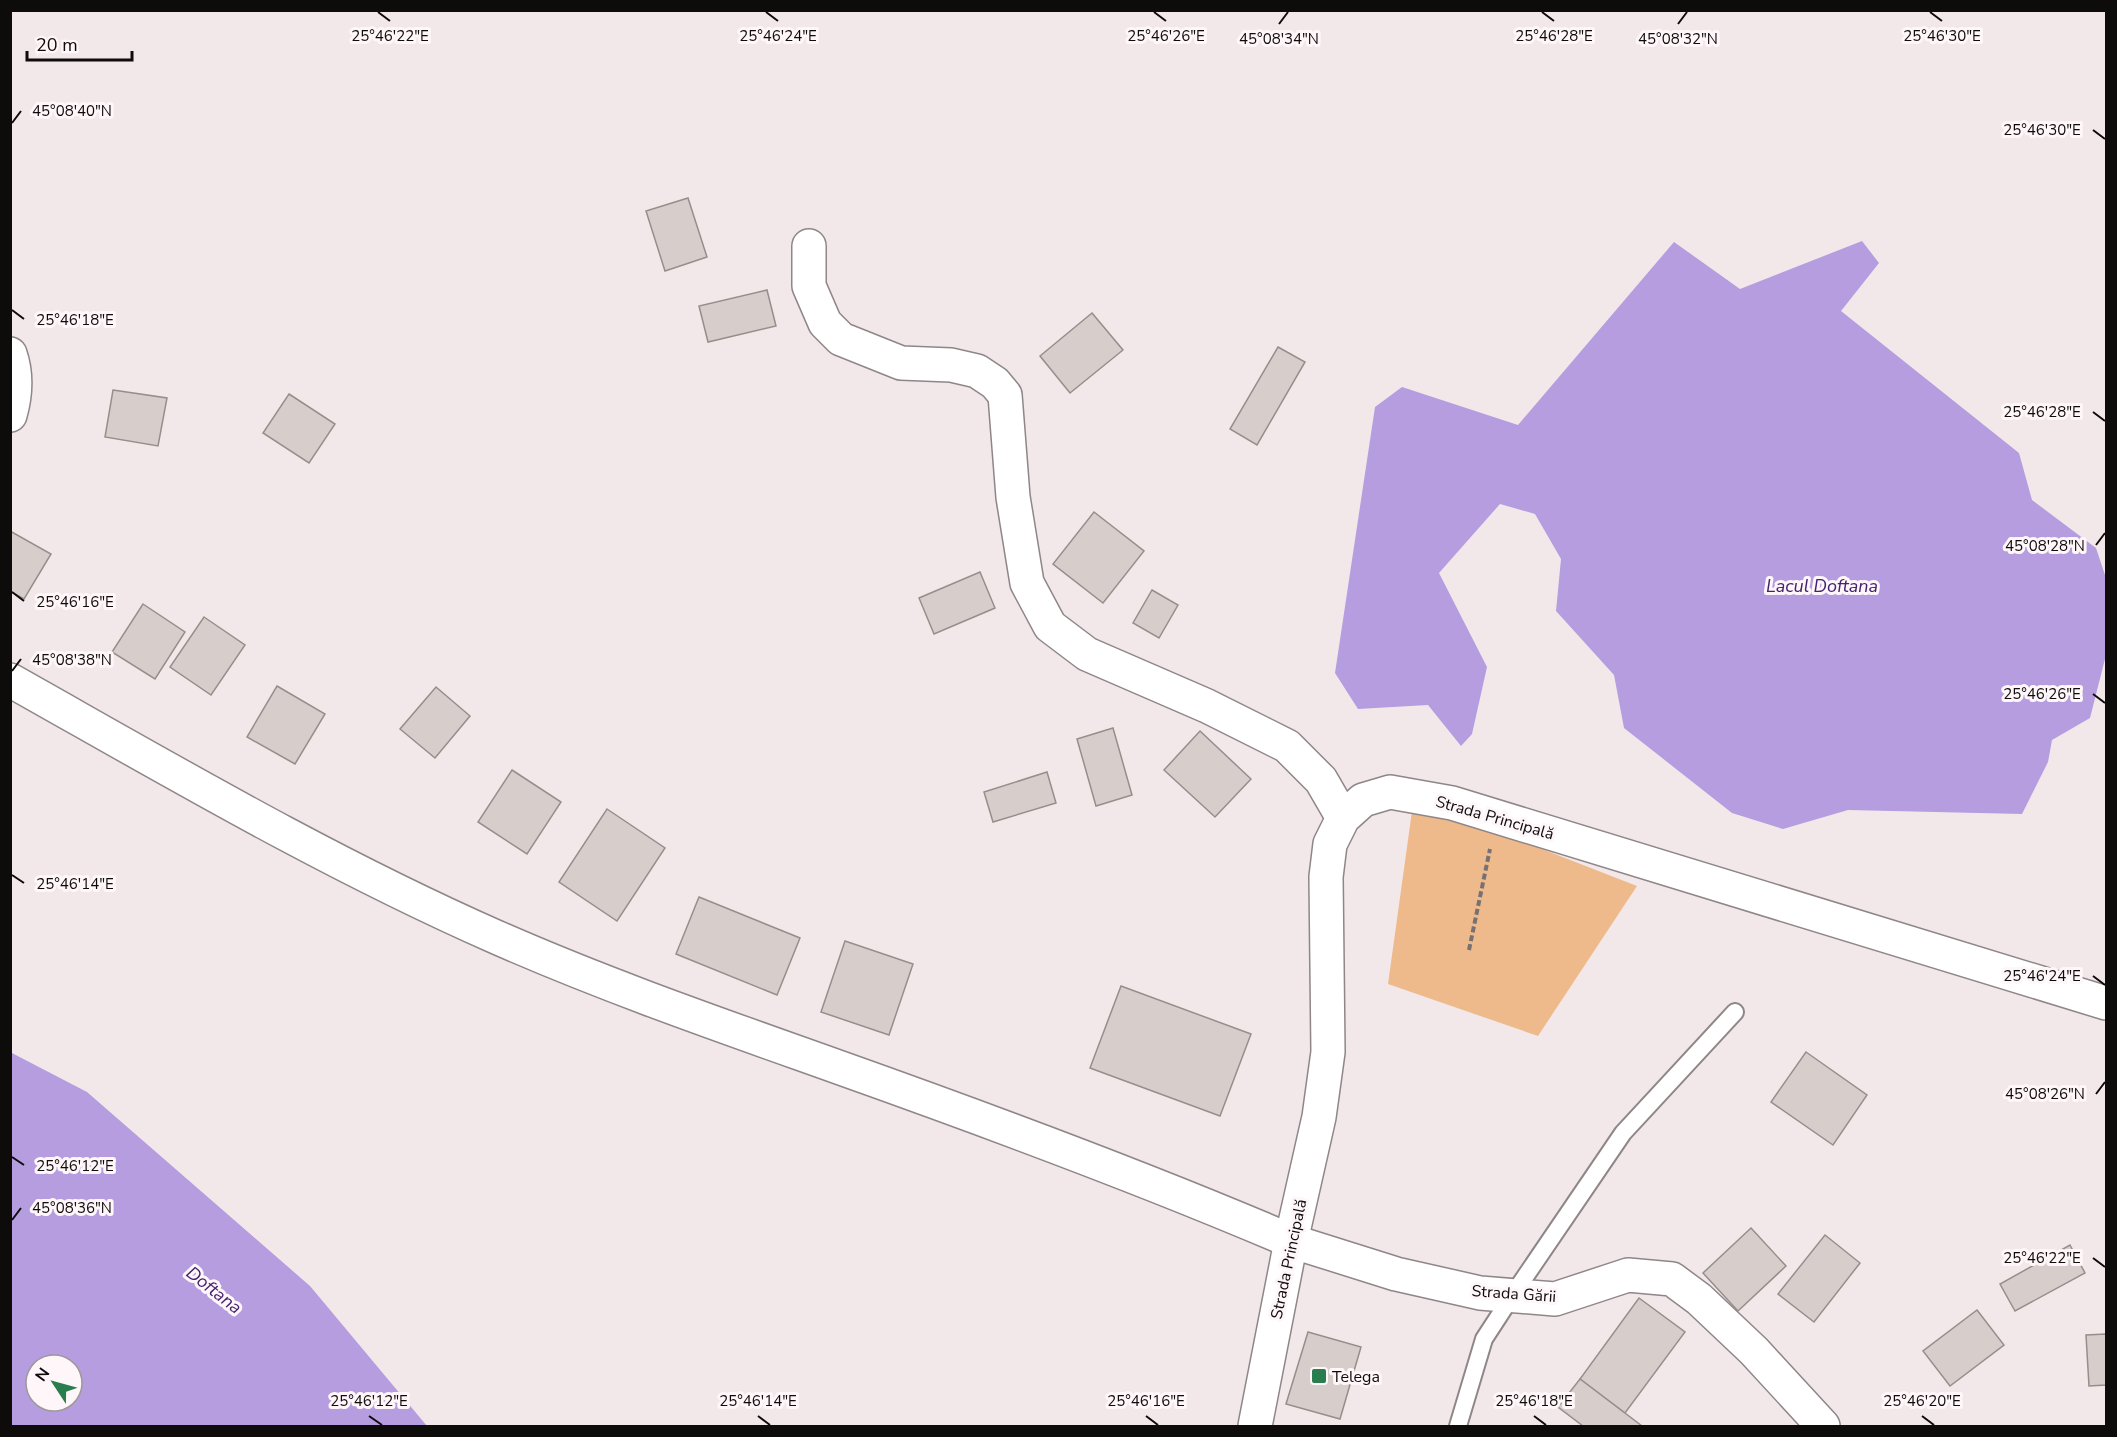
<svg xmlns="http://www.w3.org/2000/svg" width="2117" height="1437" viewBox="0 0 2117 1437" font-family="'Nunito Sans',sans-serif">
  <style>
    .green { fill: #eeba8b }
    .water { fill: #b59de0; fill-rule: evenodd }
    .building { fill: #d7cecc; stroke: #978e8c; stroke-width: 1.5 }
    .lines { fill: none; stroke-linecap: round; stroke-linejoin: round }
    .service-casing { stroke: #8f8688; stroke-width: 20 }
    .minor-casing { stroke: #8f8688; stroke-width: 36 }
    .secondary-casing { stroke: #8f8688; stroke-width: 36 }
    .path { stroke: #777172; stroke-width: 4; stroke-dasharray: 6 3; stroke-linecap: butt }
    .service { stroke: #fff; stroke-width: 16 }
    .minor { stroke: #fff; stroke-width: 33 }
    .secondary { stroke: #fff; stroke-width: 33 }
    .ticks { fill: none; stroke: #0e0b0b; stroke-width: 2 }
    .poi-dot { fill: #297d4f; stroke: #fef6f8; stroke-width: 2 }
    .labels { text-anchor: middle; stroke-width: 6; stroke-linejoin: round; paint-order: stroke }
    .street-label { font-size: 16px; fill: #0e0b0b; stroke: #fef6f8 }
    .poi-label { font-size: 16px; fill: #0e0b0b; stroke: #fef6f8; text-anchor: start }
    .water-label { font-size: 18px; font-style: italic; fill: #43216e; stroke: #fef6f8 }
    .ticks-label { font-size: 15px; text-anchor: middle; fill: #0e0b0b; stroke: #fef6f8; stroke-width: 6; stroke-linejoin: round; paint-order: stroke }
  </style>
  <rect width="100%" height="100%" fill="#f2e8ea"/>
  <path class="green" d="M1412 811 1493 830 1637 886 1538 1036 1388 984Z"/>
  <g class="water">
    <path d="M1862 241 1879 263 1841 311 2019 453 2032 500 2096 548 2106 578V655L2090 718 2052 740 2048 762 2022 814 1848 810 1783 829 1732 813 1624 728 1614 675 1556 611 1561 559 1535 514 1500 504 1439 573 1487 667 1472 734 1461 746 1428 705 1358 709 1335 673 1375 407 1402 387 1518 425 1674 242 1740 289Z"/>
    <path d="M10 1052 87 1092 310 1286 427 1426H11ZM36 1365H72V1401H36Z"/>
  </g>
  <g class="building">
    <path d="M688 198 707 257 665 271 646 211Z"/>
    <path d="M767 290 776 326 708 342 699 306Z"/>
    <path d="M1092 313 1123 350 1070 393 1040 356Z"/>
    <path d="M1278 347 1305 362 1257 445 1230 429Z"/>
    <path d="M113 390 167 398 158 446 105 437Z"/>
    <path d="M289 394 335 424 309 463 263 433Z"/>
    <path d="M1094 512 1144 551 1103 603 1053 564Z"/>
    <path d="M10 531 51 554 24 599 10 591Z"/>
    <path d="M980 572 995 608 934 634 919 598Z"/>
    <path d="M1152 590 1178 605 1159 638 1133 623Z"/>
    <path d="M143 604 185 632 155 679 112 652Z"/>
    <path d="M204 617 245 645 211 695 170 667Z"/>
    <path d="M277 686 325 714 295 764 247 737Z"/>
    <path d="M436 687 470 716 435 758 400 729Z"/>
    <path d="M1113 728 1132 795 1096 806 1077 739Z"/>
    <path d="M1200 731 1251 779 1215 817 1164 770Z"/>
    <path d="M512 770 561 802 527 854 478 822Z"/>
    <path d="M1047 772 1056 803 993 822 984 792Z"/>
    <path d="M607 809 665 848 617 921 559 882Z"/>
    <path d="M699 897 800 938 777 995 676 954Z"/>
    <path d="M845 941 913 964 889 1035 821 1012Z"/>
    <path d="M1121 986 1251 1034 1220 1116 1090 1068Z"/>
    <path d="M1806 1052 1867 1095 1833 1145 1771 1102Z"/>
    <path d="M1751 1228 1786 1266 1738 1311 1703 1273Z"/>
    <path d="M1825 1235 1860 1263 1814 1322 1778 1294Z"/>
    <path d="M2070 1245 2085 1273 2015 1311 2000 1284Z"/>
    <path d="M1639 1298 1685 1332 1625 1413 1580 1379Z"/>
    <path d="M1977 1310 2004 1345 1950 1386 1923 1351Z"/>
    <path d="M1308 1332 1361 1347 1340 1419 1286 1404Z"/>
    <path d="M2106 1334V1385L2089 1386 2086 1335Z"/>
    <path d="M1580 1379 1642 1426H1583L1558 1407Z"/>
  </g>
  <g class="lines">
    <defs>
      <path id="service" d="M1458 1426 1484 1339 1512 1296 1623 1133 1735 1012"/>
      <g id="minor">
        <path d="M809 246V286L825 323 841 339 901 363 951 365 977 371 995 383 1005 395 1013 497 1027 583 1050 626 1087 654 1207 706 1287 746 1321 780 1343 818"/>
        <path d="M10 354C17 374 16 394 10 415"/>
        <path d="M1291 1241 1396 1274 1480 1293 1555 1299 1628 1275 1672 1279 1699 1299 1754 1351 1823 1426"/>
      </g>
      <g id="secondary">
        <path d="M10 680C170 770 328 863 496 937 607 986 723 1026 838 1067 990 1121 1142 1177 1291 1241"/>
        <path d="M1255 1426 1291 1241 1319 1117 1328 1052 1326 877 1330 844 1343 818 1363 800 1390 792 1452 803 2106 1003"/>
      </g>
    </defs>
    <use href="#service" class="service-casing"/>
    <use href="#minor" class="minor-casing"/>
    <use href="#secondary" class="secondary-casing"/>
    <path class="path" d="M1469 950 1490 849"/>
    <use href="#service" class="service"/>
    <use href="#minor" class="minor"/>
    <use href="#secondary" class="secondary"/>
  </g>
  <path class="ticks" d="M378 12 390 21M766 12 778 21M1154 12 1166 21M1542 12 1554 21M1930 12 1942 21M1279 24 1288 12M1678 24 1687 12M12 123 21 111M2093 130 2105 139M12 310 24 319M2093 412 2105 421M2096 545 2105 533M12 592 24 601M12 671 21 659M2093 694 2105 703M12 875 24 883M2093 976 2105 985M2096 1094 2105 1082M12 1157 24 1165M12 1220 21 1208M2093 1258 2105 1267M369 1416 382 1425M758 1416 770 1425M1146 1416 1158 1425M1534 1416 1546 1425M1922 1416 1934 1425"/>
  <rect class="poi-dot" x="1311" y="1368" width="16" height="16" rx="3"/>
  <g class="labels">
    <g class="street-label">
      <text transform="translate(1495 817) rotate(16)" y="6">Strada Principală</text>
      <text transform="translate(1288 1259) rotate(-78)" y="6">Strada Principală</text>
      <text transform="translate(1514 1293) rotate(4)" y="6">Strada Gării</text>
    </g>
    <g class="poi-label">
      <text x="1332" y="1382">Telega</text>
    </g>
    <g class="water-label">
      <text x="1822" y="592">Lacul Doftana</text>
      <text transform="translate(214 1290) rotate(38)" y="6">Doftana</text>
    </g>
  </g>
  <g class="ticks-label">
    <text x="390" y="41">25°46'22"E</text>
    <text x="778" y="41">25°46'24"E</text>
    <text x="1166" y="41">25°46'26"E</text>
    <text x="1554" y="41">25°46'28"E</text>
    <text x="1942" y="41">25°46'30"E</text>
    <text x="1279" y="44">45°08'34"N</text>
    <text x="1678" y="44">45°08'32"N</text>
    <text x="72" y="116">45°08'40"N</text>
    <text x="2042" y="135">25°46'30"E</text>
    <text x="75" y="325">25°46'18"E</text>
    <text x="2042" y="417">25°46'28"E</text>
    <text x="2045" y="551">45°08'28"N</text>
    <text x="75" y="607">25°46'16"E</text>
    <text x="72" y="665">45°08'38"N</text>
    <text x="2042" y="699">25°46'26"E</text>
    <text x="75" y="889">25°46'14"E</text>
    <text x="2042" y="981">25°46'24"E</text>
    <text x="2045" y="1099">45°08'26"N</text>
    <text x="75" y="1171">25°46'12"E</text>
    <text x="72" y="1213">45°08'36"N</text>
    <text x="2042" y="1263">25°46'22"E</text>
    <text x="369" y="1406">25°46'12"E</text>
    <text x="758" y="1406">25°46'14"E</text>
    <text x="1146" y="1406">25°46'16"E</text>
    <text x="1534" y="1406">25°46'18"E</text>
    <text x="1922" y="1406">25°46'20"E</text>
  </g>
  <rect width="2117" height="1437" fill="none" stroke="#0e0b0b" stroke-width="24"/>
  <g transform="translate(54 1383) rotate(306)"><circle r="28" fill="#fef6f8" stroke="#9e9899" stroke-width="1.5"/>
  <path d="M0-4.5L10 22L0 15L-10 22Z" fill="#297d4f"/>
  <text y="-9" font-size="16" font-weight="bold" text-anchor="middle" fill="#0e0b0b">N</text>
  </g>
  <path d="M27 51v9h105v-9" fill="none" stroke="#0e0b0b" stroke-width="3"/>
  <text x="36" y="51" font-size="18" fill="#0e0b0b" stroke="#fef6f8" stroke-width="4.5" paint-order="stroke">20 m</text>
</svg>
